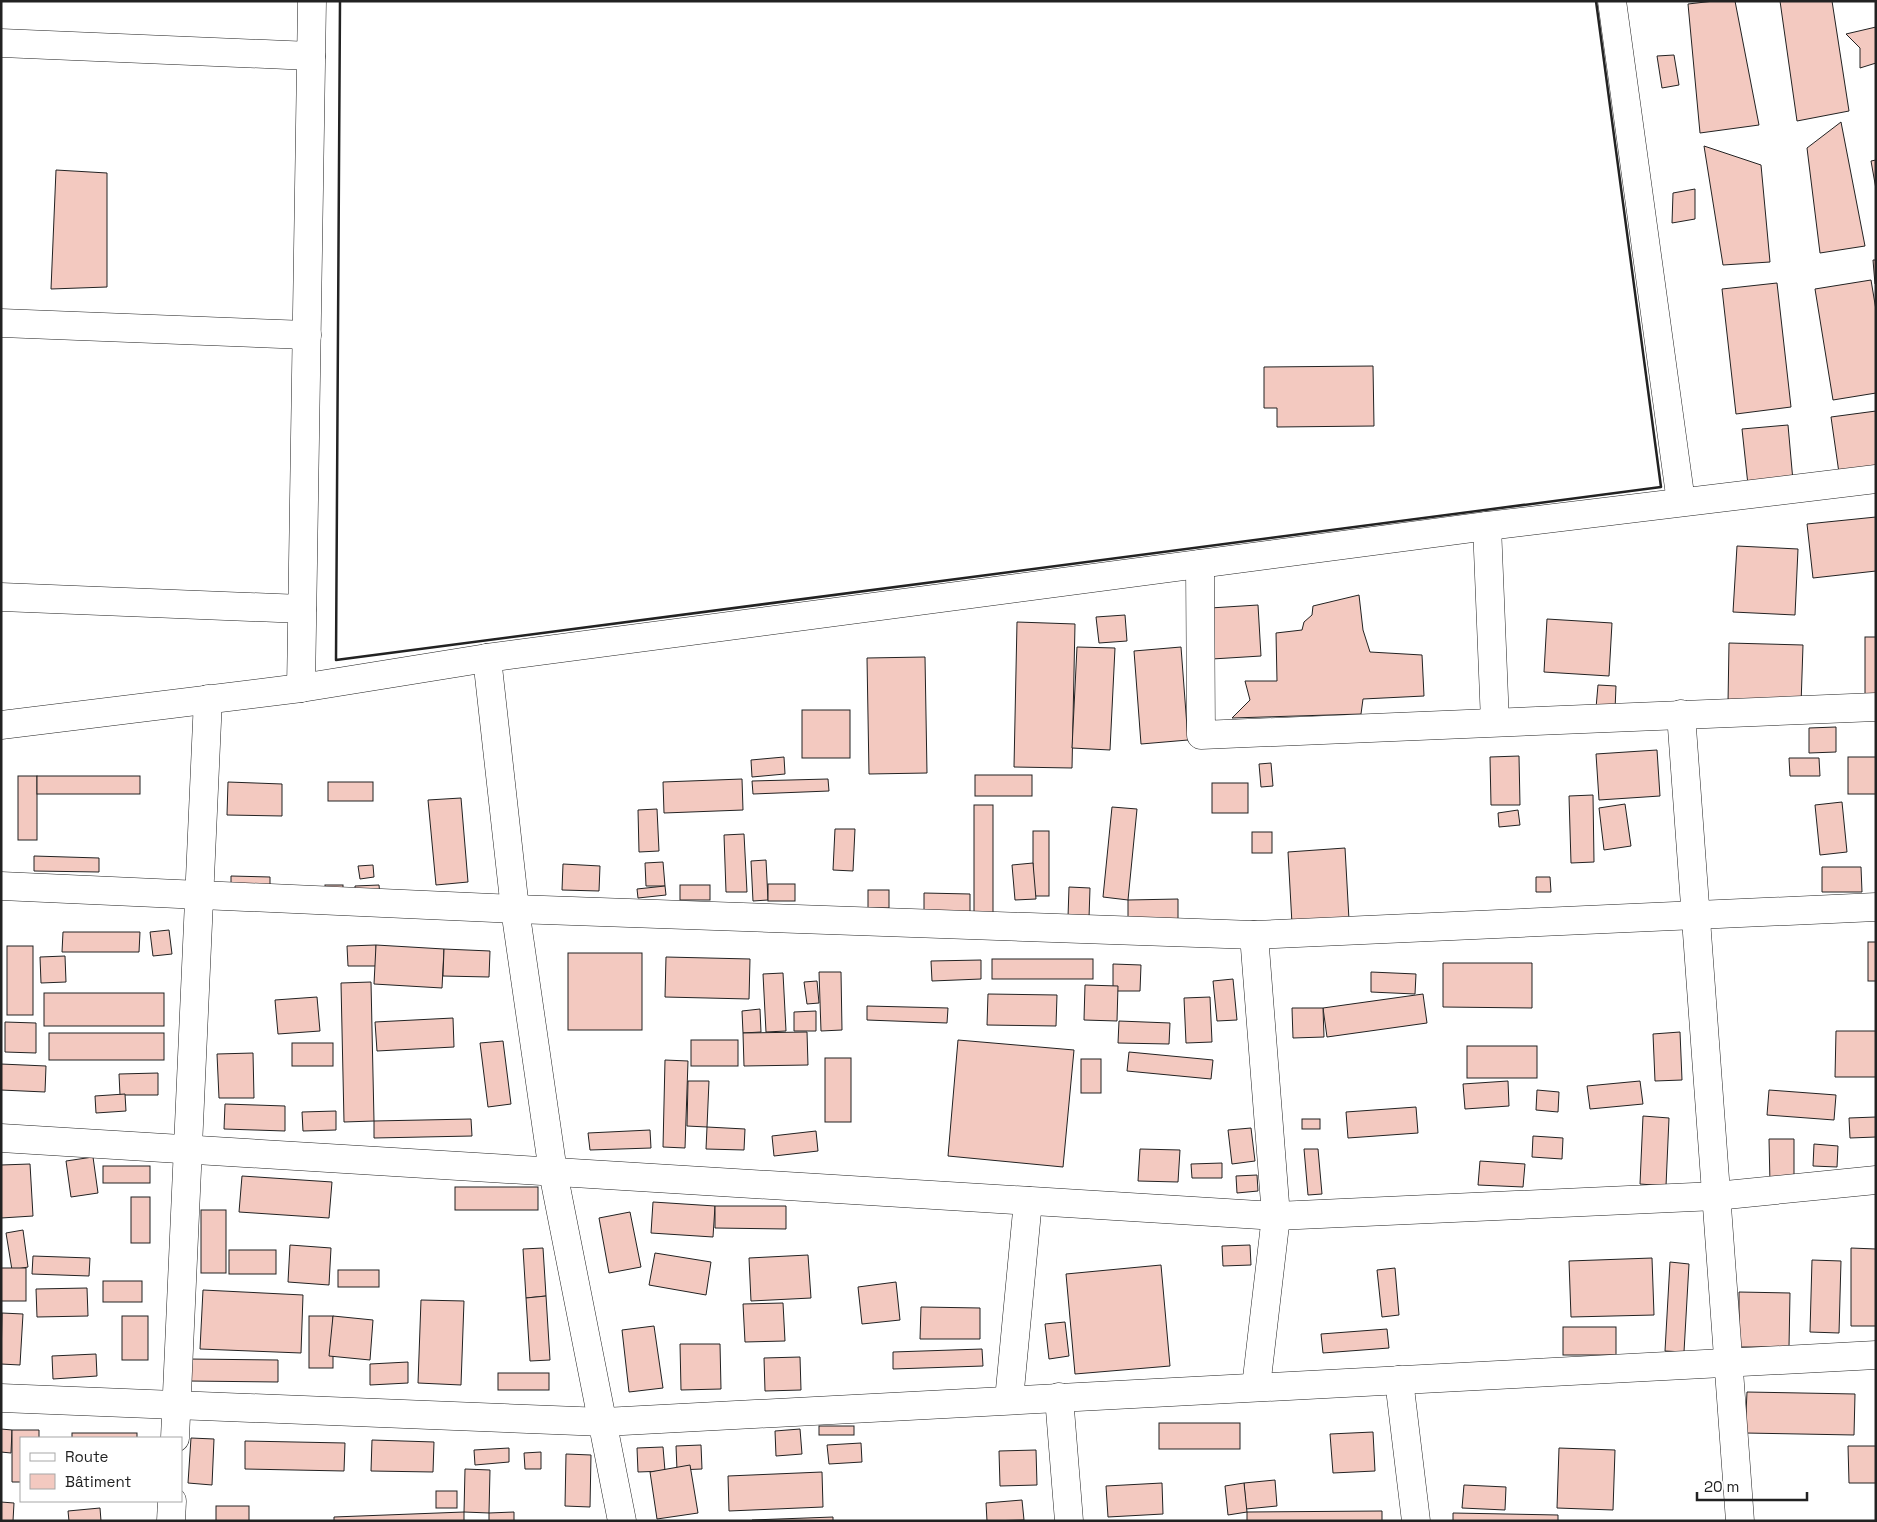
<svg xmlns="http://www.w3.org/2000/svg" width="1877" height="1522" viewBox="0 0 1877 1522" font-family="'Space Grotesk',sans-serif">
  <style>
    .building { fill: #f3c9c0; stroke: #222 }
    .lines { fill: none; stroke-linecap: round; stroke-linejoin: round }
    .street-casing { stroke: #222; stroke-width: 29 }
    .street { stroke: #fff; stroke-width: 28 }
    .wall { stroke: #222; stroke-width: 2.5 }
  </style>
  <rect width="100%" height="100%" fill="#fff"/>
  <g class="building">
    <path d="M1714 1H1735L1759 125 1700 133 1688 4Z"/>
    <path d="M1780 1H1832L1849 111 1797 121Z"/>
    <path d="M1876 27V63L1860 68V48L1846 34Z"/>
    <path d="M1674 55 1679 85 1662 88 1657 56Z"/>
    <path d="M1841 122 1865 246 1820 253 1807 148Z"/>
    <path d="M1704 146 1761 165 1770 262 1723 265Z"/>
    <path d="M1876 160V189L1871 161Z"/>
    <path d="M56 170 107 173V287L51 289Z"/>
    <path d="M1695 189V219L1672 223 1673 193Z"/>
    <path d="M1873 260H1876V284H1875Z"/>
    <path d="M1871 280 1876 310V393L1833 400 1815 289Z"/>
    <path d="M1777 283 1791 407 1736 414 1722 289Z"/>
    <path d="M1373 366 1374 426 1277 427V408H1264V367Z"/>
    <path d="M1876 411V467L1839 473 1831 417Z"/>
    <path d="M1788 425 1793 481 1748 485 1742 429Z"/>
    <path d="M1876 517V571L1813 578 1807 524Z"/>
    <path d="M1737 546 1798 549 1795 615 1733 612Z"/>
    <path d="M1359 595 1363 630 1370 652 1422 655 1424 696 1363 699 1361 714 1232 718 1250 700 1245 681H1277L1276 633 1302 630 1304 622 1312 615 1313 606Z"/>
    <path d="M1258 605 1261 656 1212 659 1210 608Z"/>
    <path d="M1125 615 1127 641 1099 643 1096 617Z"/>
    <path d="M1547 619 1612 623 1609 676 1544 672Z"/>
    <path d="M1017 622 1075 624 1072 768 1014 767Z"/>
    <rect x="1865" y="637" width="11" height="57"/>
    <path d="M1729 643 1803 645 1801 705 1728 703Z"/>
    <path d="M1077 647 1115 648 1110 750 1072 748Z"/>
    <path d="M1181 647 1188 740 1141 744 1134 651Z"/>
    <path d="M925 657 927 773 869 774 867 658Z"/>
    <path d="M1598 685 1616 686 1615 710 1596 708Z"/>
    <rect x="802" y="710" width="48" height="48"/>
    <path d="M1836 727V752L1809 753V728Z"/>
    <path d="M1657 750 1660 796 1599 800 1596 754Z"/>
    <path d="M1519 756 1520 805H1491L1490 757Z"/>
    <path d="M784 757 785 774 752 777 751 760Z"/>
    <rect x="1848" y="757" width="28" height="37"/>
    <path d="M1789 758H1819L1820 776H1790Z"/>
    <path d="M1271 763 1273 786 1261 787 1259 764Z"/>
    <rect x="975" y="775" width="57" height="21"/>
    <rect x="18" y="776" width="19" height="64"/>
    <rect x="37" y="776" width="103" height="18"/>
    <path d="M742 779 743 810 664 813 663 782Z"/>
    <path d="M828 779 829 791 753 794 752 781Z"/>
    <path d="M228 782 282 784V816L227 815Z"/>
    <rect x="328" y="782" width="45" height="19"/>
    <rect x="1212" y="783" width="36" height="30"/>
    <path d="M1593 795 1594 862 1571 863 1569 796Z"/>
    <path d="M461 798 468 882 436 885 428 800Z"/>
    <path d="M1842 802 1847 852 1820 855 1815 805Z"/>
    <path d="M1625 804 1631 846 1604 850 1599 808Z"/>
    <rect x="974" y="805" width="19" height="109"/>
    <path d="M1112 807 1137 809 1128 900 1103 897Z"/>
    <path d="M657 809 659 851 639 852 638 810Z"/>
    <path d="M1518 810 1520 825 1499 827 1498 813Z"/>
    <path d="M835 829H855L853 871 833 870Z"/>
    <rect x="1033" y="831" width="16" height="65"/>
    <rect x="1252" y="832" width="20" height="21"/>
    <path d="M744 834 747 892H726L724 835Z"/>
    <path d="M1345 848 1349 920 1292 924 1288 852Z"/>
    <path d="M34 856 99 858V872L34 871Z"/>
    <path d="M766 860 768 900 753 901 751 861Z"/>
    <path d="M663 862 665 886H646L645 863Z"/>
    <path d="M1033 863 1036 899 1015 900 1012 865Z"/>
    <path d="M563 864 600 866 599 891 562 890Z"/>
    <path d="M373 865 374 877 360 879 358 866Z"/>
    <path d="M1822 867H1861L1862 892H1822Z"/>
    <path d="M231 876 270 877V895H231Z"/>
    <path d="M1536 877H1550L1551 892H1536Z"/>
    <rect x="768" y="884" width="27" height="17"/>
    <rect x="325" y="885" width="18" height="11"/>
    <path d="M379 885 380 895 355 897V886Z"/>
    <rect x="680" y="885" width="30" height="15"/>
    <path d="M665 886 666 895 638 898 637 889Z"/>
    <path d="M1069 887 1090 888 1089 918 1068 917Z"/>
    <rect x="868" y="890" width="21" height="18"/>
    <path d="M924 893 970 894V912L924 911Z"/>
    <path d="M1178 899V919H1128V900Z"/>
    <path d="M169 930 172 954 153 956 150 932Z"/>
    <path d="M63 932H140L139 952H62Z"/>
    <rect x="1868" y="942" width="8" height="39"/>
    <path d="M376 945 377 966H348L347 946Z"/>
    <path d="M376 945 444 949 442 988 374 984Z"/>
    <rect x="7" y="946" width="26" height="69"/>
    <path d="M444 949 490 951 489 977 443 976Z"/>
    <rect x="568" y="953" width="74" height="77"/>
    <path d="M65 956 66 982 41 983 40 957Z"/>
    <path d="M666 957 750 959 749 999 665 997Z"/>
    <rect x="992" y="959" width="101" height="20"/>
    <path d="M981 960V979L932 981 931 961Z"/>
    <path d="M1443 963H1532V1008L1443 1007Z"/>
    <path d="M1113 964 1141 965 1140 991H1113Z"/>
    <path d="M819 972H841L842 1030 821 1031Z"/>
    <path d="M1371 972 1416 974 1415 994 1371 992Z"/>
    <path d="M783 973 786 1031 766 1032 763 974Z"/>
    <path d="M1233 979 1237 1020 1217 1021 1213 981Z"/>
    <path d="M817 981 819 1003 807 1004 804 982Z"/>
    <path d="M371 982 374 1121 344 1122 341 983Z"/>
    <path d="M1085 985 1118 986 1117 1021 1084 1020Z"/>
    <rect x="44" y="993" width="120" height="33"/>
    <path d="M988 994 1057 995 1056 1026 987 1025Z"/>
    <path d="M1423 994 1427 1023 1327 1037 1323 1008Z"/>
    <path d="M317 997 320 1031 278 1034 275 1000Z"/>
    <path d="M1210 997 1212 1042 1186 1043 1184 998Z"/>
    <path d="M867 1006 948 1008 947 1023 867 1020Z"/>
    <path d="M1292 1008H1323L1324 1037 1293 1038Z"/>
    <path d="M760 1009 761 1032 743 1033 742 1011Z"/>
    <path d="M816 1011V1031H794V1012Z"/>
    <path d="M453 1018 454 1047 377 1051 375 1022Z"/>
    <path d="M1119 1021 1170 1023 1169 1044 1118 1043Z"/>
    <path d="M5 1022 36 1023V1053L5 1052Z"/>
    <path d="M1836 1031H1876V1077H1835Z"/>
    <path d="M807 1032 808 1065 744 1066 743 1033Z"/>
    <path d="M1680 1032 1682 1080 1655 1081 1653 1034Z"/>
    <rect x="49" y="1033" width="115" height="27"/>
    <rect x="691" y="1040" width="47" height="26"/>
    <path d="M958 1040 1074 1050 1063 1167 948 1156Z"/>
    <path d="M503 1041 511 1104 488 1107 480 1043Z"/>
    <rect x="292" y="1043" width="41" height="23"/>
    <rect x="1467" y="1046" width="70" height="32"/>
    <path d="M1129 1052 1213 1060 1211 1079 1127 1071Z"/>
    <path d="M253 1053 254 1098H219L217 1054Z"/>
    <rect x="825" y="1058" width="26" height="64"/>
    <rect x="1081" y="1059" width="20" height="34"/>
    <path d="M665 1060 688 1061 685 1148 663 1147Z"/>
    <path d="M1 1064 46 1066 45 1092 1 1090Z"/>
    <path d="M158 1073V1095H120L119 1074Z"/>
    <path d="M688 1081H709L707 1127 687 1126Z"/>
    <path d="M1508 1081 1509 1106 1465 1109 1463 1084Z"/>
    <path d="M1640 1081 1643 1104 1590 1109 1587 1086Z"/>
    <path d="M1537 1090 1559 1092 1558 1112 1536 1110Z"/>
    <path d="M1769 1090 1836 1095 1834 1120 1767 1115Z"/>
    <path d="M125 1094 126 1111 96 1113 95 1096Z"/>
    <path d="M225 1104 285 1106V1131L224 1129Z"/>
    <path d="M1416 1107 1418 1133 1348 1138 1346 1112Z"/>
    <path d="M336 1111V1130L303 1131 302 1112Z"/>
    <path d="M1643 1116 1669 1118 1666 1186 1640 1184Z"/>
    <path d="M1876 1117V1137L1850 1138 1849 1118Z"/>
    <path d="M471 1119 472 1136 374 1138V1121Z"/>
    <rect x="1302" y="1119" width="18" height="10"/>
    <path d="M707 1127 745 1129 744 1150 706 1149Z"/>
    <path d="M1251 1128 1255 1161 1232 1164 1228 1130Z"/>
    <path d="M650 1130 651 1148 590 1150 588 1133Z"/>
    <path d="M816 1131 818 1151 774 1156 772 1136Z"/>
    <path d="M1533 1136 1563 1138 1562 1159 1532 1157Z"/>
    <path d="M1769 1139H1794V1183L1770 1184Z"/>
    <path d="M1814 1144 1838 1146 1837 1167 1813 1166Z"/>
    <path d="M1140 1149 1180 1150 1178 1182 1138 1181Z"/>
    <path d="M1304 1149H1318L1322 1194 1308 1195Z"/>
    <path d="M93 1157 98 1193 71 1197 66 1161Z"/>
    <path d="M1480 1161 1525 1164 1523 1187 1478 1185Z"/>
    <path d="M1222 1163V1178H1192L1191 1164Z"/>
    <path d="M30 1164 33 1216 1 1218V1165Z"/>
    <rect x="103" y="1166" width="47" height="17"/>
    <path d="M1257 1175 1258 1191 1237 1193 1236 1176Z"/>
    <path d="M242 1176 332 1182 329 1218 239 1212Z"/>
    <rect x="455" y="1187" width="83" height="23"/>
    <rect x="131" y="1197" width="19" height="46"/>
    <path d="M653 1202 715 1206 713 1237 651 1233Z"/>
    <path d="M715 1206H786V1229L715 1228Z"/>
    <rect x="201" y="1210" width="25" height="63"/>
    <path d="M630 1212 641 1267 609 1273 599 1218Z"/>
    <path d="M23 1230 28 1267 12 1270 6 1233Z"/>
    <path d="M290 1245 331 1248 329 1285 288 1282Z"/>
    <path d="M1250 1245 1251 1265 1223 1266 1222 1246Z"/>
    <path d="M543 1248 546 1296 526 1298 523 1249Z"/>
    <path d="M1851 1248 1876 1249V1326H1851Z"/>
    <rect x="229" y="1250" width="47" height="24"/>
    <path d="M655 1253 711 1262 706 1295 649 1285Z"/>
    <path d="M808 1255 811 1298 751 1301 749 1258Z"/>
    <path d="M33 1256 90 1258 89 1276 32 1274Z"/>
    <path d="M1652 1258 1654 1315 1571 1317 1569 1261Z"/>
    <path d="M1812 1260 1841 1261 1839 1333 1810 1332Z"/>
    <path d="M1670 1262 1689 1264 1684 1352 1665 1351Z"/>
    <path d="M1161 1265 1170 1366 1075 1374 1066 1274Z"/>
    <rect x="1" y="1268" width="25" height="33"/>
    <path d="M1395 1268 1399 1315 1382 1317 1377 1270Z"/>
    <rect x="338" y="1270" width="41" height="17"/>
    <rect x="103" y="1281" width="39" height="21"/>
    <path d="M896 1282 900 1320 862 1324 858 1287Z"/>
    <path d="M87 1288 88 1316 37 1317 36 1289Z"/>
    <path d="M203 1290 303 1295 301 1353 200 1349Z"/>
    <path d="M1739 1292 1790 1293 1789 1347H1739Z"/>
    <path d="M546 1296 550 1360 530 1361 526 1298Z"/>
    <path d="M421 1300 464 1301 461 1385 418 1383Z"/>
    <path d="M783 1303 785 1341 745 1342 743 1304Z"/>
    <path d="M921 1307 980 1308V1339H920Z"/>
    <path d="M2 1313 23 1314 20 1365 1 1364Z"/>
    <rect x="122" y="1316" width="26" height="44"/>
    <rect x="309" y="1316" width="24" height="52"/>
    <path d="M333 1316 373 1320 370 1360 329 1356Z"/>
    <path d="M1065 1322 1069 1356 1049 1359 1045 1324Z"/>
    <path d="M654 1326 663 1388 629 1392 622 1330Z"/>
    <rect x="1563" y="1327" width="53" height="28"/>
    <path d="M1387 1329 1389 1348 1323 1353 1321 1334Z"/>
    <path d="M680 1344H720L721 1389 681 1390Z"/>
    <path d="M982 1349 983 1366 893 1369V1352Z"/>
    <path d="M96 1354 97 1376 53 1379 52 1356Z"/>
    <path d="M800 1357 801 1390 765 1391 764 1358Z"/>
    <path d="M188 1359 278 1360V1382L188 1381Z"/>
    <path d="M408 1362V1383L370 1385V1364Z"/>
    <rect x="498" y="1373" width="51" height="17"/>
    <path d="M1747 1392 1855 1394 1854 1435 1745 1433Z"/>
    <rect x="1159" y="1423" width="81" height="26"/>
    <rect x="819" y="1426" width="35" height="9"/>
    <path d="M1 1429 12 1430 11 1453 1 1452Z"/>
    <path d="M800 1429 802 1454 776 1456 775 1431Z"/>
    <path d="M12 1430H39V1438H21V1482H12Z"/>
    <path d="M1373 1432 1375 1471 1333 1473 1330 1434Z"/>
    <rect x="72" y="1433" width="65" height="5"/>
    <path d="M191 1438 214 1439 212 1485 188 1483Z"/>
    <path d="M372 1440 434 1442 433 1472 371 1471Z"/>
    <path d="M245 1441 345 1443 344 1471 245 1469Z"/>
    <path d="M861 1443 862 1462 829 1464 827 1445Z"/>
    <path d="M701 1445 702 1469 677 1470 676 1446Z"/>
    <path d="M1848 1446H1876V1483H1849Z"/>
    <path d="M663 1447 665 1471 638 1472 637 1448Z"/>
    <path d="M509 1448V1462L475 1465 474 1450Z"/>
    <path d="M1559 1448 1615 1450 1613 1510 1557 1508Z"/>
    <path d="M1036 1450 1037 1485 1000 1486 999 1451Z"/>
    <path d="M541 1452V1469H525L524 1453Z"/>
    <path d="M566 1454 591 1455 590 1507 565 1506Z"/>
    <path d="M690 1465 698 1513 657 1519 650 1472Z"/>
    <path d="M465 1469 490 1470 489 1513 464 1512Z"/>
    <path d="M822 1472 823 1507 729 1511 728 1476Z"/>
    <path d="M1275 1480 1277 1506 1246 1509 1244 1483Z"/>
    <path d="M1162 1483 1163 1514 1108 1517 1106 1486Z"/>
    <path d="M1244 1483 1247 1512 1228 1515 1225 1486Z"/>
    <path d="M1464 1485 1506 1487 1505 1510 1462 1508Z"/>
    <rect x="436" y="1491" width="21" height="17"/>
    <path d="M1022 1500 1024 1520 987 1521 986 1503Z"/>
    <path d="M1 1502 14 1503 13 1521H1Z"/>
    <rect x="216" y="1506" width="33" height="15"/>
    <path d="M100 1508 101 1521H69L68 1511Z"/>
    <path d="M1382 1511V1521H1247V1512Z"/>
    <path d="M464 1512V1521H334V1517Z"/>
    <path d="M514 1512V1521H489V1513Z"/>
    <path d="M1453 1513 1558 1515V1521H1453Z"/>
    <path d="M833 1517V1521H752V1520Z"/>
  </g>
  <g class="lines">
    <defs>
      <g id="street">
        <path d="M1612 1 1681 502"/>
        <path d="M1 43 311 56"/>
        <path d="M1 323 307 335"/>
        <path d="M1487 526 1495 722"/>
        <path d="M1200 564 1201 735 1876 707"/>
        <path d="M1 597 302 609"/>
        <path d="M487 658 515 909 553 1172 622 1521"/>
        <path d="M301 688 312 1"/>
        <path d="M1681 714 1740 1521"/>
        <path d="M1 725 301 688 487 658 1487 526 1876 479"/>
        <path d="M1 886 515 909 1254 935 1876 907"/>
        <path d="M1254 935 1276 1216 1256 1387"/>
        <path d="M1 1138 1276 1216 1716 1196 1876 1180"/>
        <path d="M1399 1380 1416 1521"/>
        <path d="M1059 1397 1069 1521"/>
        <path d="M1 1398 604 1422 1876 1355"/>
        <path d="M1009 1400 1028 1201"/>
        <path d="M175 1438 208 699"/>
        <path d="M171 1521 172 1501"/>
      </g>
    </defs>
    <use href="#street" class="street-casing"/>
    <use href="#street" class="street"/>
    <path class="wall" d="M340 1 336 660 1661 487 1596 1"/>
  </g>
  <rect width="1877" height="1522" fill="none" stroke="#222222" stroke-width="5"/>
  <rect x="20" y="1437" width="162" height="65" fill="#ffffff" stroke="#a7a7a7"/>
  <rect x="30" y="1453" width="25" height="8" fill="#ffffff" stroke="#a7a7a7"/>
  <text x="65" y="1462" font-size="15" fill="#222222">Route</text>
  <rect x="30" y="1474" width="25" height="15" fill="#f3c9c0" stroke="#a7a7a7"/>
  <text x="65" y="1487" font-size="15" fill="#222222">Bâtiment</text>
  <path d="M1697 1492v8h110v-8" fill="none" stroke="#222222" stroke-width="2.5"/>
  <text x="1704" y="1492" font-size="15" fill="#222222" stroke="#ffffff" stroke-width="4" paint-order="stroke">20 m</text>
</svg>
